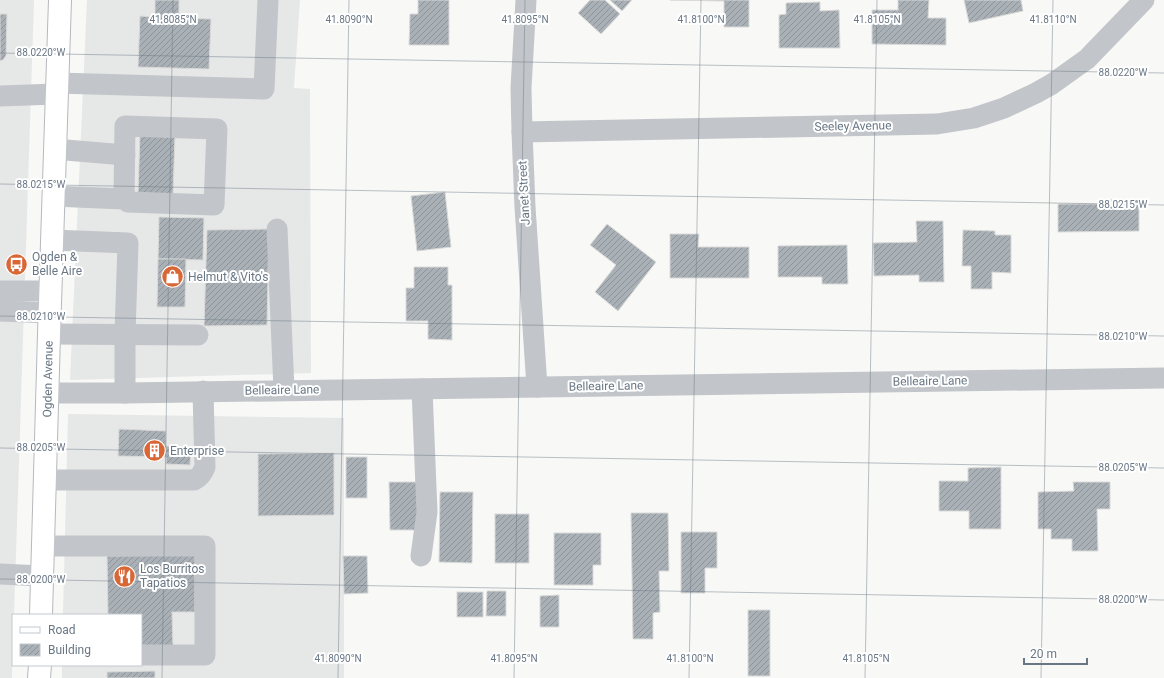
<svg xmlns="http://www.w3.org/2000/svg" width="1164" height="678" viewBox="0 0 1164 678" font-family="Roboto,sans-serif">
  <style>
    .built { fill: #e6e7e7 }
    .building { fill: url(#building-hatch); stroke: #dadad8 }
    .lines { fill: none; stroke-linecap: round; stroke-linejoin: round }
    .major-casing { stroke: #b5b9bd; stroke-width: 24 }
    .minor { stroke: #c2c5c9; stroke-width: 21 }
    .major { stroke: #fff; stroke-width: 22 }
    .ticks { fill: none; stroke: #697785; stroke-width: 1; stroke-opacity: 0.45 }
    .labels { text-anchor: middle; stroke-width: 4; stroke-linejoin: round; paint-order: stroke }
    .street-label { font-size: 12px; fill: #697785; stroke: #fff }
    .poi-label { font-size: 12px; fill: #697785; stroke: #fff; text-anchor: start }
    .ticks-label { font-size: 10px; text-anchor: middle; fill: #697785; stroke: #fff; stroke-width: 4; stroke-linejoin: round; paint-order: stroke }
  </style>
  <defs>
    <pattern id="building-hatch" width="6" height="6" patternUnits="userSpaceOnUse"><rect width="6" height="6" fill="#a9b0b6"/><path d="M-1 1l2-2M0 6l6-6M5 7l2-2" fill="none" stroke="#8e949a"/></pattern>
  </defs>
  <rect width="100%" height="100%" fill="#f8f8f6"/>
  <g class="built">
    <path d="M0 0H34L14 615H13L12 678H0Z"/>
    <path d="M87 0H300L294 88 310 89 311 373 70 380Z"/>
    <path d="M68 414 344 418V678H62V665H141V615H63Z"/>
  </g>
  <g class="building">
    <path d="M155 0H179V18L211 19 209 69 138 67 140 16 155 17Z"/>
    <path d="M418 0H449V45H409L410 14H418Z"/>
    <path d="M590 0H605L620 14 601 34 578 13Z"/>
    <path d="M610 0H632L622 11Z"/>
    <path d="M670 0H749V27H724V1Z"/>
    <path d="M898 0H929L928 18H946V45L872 44V10H898Z"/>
    <path d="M964 0H1021L1023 11 969 23Z"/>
    <path d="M820 2V11L839 10 840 48H779V15L786 14V3Z"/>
    <path d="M0 14H7L6 56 3 60 0 61Z"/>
    <path d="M140 134 175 135 173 194 138 193Z"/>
    <path d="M445 192 451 247 417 251 411 196Z"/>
    <path d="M1139 199V231L1058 232V204H1106V200Z"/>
    <path d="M159 217 204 218 203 260 158 259Z"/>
    <path d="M916 221H943L944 282H919V275L874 276 873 243 917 242Z"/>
    <path d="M607 224 656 262 618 311 595 292 616 265 590 245Z"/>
    <path d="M269 229 267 325 204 326 207 230Z"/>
    <path d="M963 230 995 231V235H1011V273L992 272V289H971V266H962Z"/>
    <path d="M670 234H699L698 247H749V278H670Z"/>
    <path d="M847 245 848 284H822V277H778V246Z"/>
    <path d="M158 259H186L185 307H157Z"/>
    <path d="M414 267H448V285H452V340L428 339V321H406V288H414Z"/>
    <path d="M119 429 166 431V446L191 447 190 465 166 464V457L118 456Z"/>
    <path d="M334 453V515L258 516V454Z"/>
    <rect x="346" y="457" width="21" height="41"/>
    <path d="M1001 467V529H969V511H939V481H968V468Z"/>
    <path d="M389 482H422V530H390Z"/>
    <path d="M1073 482H1110V509H1097L1098 551H1072V539H1051V529H1038V492L1074 491Z"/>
    <path d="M440 492H473L472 563 439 562Z"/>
    <path d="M631 513H668L669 571H659L660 612 653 613V639H633Z"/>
    <rect x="495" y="514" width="34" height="49"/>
    <path d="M681 532H717V568H705V593H681Z"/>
    <path d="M554 533H601V565H593V585H554Z"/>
    <path d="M195 555V612H172L173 647H141V615H108L107 556Z"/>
    <path d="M343 556H367L368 593 344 594Z"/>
    <path d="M487 591H506V616H486Z"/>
    <rect x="457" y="592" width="26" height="25"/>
    <path d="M559 595V627H540V596Z"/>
    <rect x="748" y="610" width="22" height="66"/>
    <path d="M155 671V678H107V672Z"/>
  </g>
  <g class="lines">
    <defs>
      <g id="major">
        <path d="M41 615 49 334 60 0"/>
        <path d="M39 678 40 665"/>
      </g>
    </defs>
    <use href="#major" class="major-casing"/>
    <g class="minor">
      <path d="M526 0 521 88 522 132 525 207 537 387"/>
      <path d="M57 83 264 89 268 0"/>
      <path d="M0 96 56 94"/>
      <path d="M522 132 937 124 974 118 1004 108 1036 93 1052 84 1087 59 1144 0"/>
      <path d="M54 149 125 155"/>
      <path d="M53 196 124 199 128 202 214 205 217 129 125 126 124 199"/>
      <path d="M277 229 284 390"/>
      <path d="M52 240 128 243 125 334V393"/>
      <path d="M0 291H50"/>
      <path d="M0 311 50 313"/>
      <path d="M49 334 198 335"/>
      <path d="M47 393H125L1164 378"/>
      <path d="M45 480H194C200 477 202 474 205 467L203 391"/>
      <path d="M44 546H205V655H141"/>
      <path d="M421 556 427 512 422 389"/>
      <path d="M0 574 42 576"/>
    </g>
    <use href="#major" class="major"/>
  </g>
  <path class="ticks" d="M0 53 1164 73M0 184 1164 205M0 316 1164 336M0 448 1164 468M0 579 1164 600M162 678 173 0M338 678 349 0M514 678 525 0M689 678 701 0M865 678 877 0M1041 678 1053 0"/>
  <defs>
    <symbol id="bus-disc" viewBox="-11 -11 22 22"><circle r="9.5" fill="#d96635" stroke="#fff"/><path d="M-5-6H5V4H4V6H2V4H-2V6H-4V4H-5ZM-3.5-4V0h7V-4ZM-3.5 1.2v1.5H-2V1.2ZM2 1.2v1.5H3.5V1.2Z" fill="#fff"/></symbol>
    <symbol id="shop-disc" viewBox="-11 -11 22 22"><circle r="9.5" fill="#d96635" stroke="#fff"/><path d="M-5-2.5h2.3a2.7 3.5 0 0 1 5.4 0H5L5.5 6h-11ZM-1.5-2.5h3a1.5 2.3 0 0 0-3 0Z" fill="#fff"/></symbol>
    <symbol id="building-disc" viewBox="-11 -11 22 22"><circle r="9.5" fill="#d96635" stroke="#fff"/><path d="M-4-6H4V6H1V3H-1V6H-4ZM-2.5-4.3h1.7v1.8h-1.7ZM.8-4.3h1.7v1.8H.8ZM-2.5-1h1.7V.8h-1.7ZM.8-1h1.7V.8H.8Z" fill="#fff"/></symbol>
    <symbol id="restaurant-disc" viewBox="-11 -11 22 22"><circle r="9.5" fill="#d96635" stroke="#fff"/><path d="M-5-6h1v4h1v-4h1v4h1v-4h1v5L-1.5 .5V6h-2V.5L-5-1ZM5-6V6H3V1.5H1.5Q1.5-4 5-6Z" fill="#fff"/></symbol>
  </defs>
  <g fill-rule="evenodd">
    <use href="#bus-disc" x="4" y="252" width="25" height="25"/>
    <use href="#shop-disc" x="160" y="264" width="25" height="25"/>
    <use href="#building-disc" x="142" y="438" width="25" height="25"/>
    <use href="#restaurant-disc" x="112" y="564" width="25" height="25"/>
  </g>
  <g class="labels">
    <g class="street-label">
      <text transform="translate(853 126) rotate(-1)" y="4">Seeley Avenue</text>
      <text transform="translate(524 193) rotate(-93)" y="4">Janet Street</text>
      <text transform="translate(48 379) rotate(-89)" y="4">Ogden Avenue</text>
      <text transform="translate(930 381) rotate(-1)" y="4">Belleaire Lane</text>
      <text transform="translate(606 386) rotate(-1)" y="4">Belleaire Lane</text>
      <text transform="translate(282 390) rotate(-1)" y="4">Belleaire Lane</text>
    </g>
    <g class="poi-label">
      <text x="32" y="261">Ogden &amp;<tspan x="32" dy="14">Belle Aire</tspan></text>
      <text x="188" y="281">Helmut &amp; Vito's</text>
      <text x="170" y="455">Enterprise</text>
      <text x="140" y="573">Los Burritos<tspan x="140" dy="14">Tapatios</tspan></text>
    </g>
  </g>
  <g class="ticks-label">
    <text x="173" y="23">41.8085°N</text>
    <text x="349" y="23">41.8090°N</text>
    <text x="525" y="23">41.8095°N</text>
    <text x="701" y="23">41.8100°N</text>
    <text x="877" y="23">41.8105°N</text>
    <text x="1053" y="23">41.8110°N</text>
    <text x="41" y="56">88.0220°W</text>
    <text x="1123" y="76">88.0220°W</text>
    <text x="41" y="188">88.0215°W</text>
    <text x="1123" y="208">88.0215°W</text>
    <text x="41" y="320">88.0210°W</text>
    <text x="1123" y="340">88.0210°W</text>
    <text x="41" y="451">88.0205°W</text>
    <text x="1123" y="471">88.0205°W</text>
    <text x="41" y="583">88.0200°W</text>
    <text x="1123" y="603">88.0200°W</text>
    <text x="338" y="662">41.8090°N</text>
    <text x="514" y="662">41.8095°N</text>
    <text x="690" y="662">41.8100°N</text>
    <text x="866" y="662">41.8105°N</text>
  </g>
  <rect x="12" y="614" width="130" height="52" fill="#ffffff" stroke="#c3c9ce"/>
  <rect x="20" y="627" width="20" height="6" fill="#ffffff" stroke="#c3c9ce"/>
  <text x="48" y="634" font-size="12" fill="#697785">Road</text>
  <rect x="20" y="644" width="20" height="12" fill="url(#building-hatch)" stroke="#c3c9ce"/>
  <text x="48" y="654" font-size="12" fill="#697785">Building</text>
  <path d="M1024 658v6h63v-6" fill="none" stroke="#697785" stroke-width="2"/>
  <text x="1030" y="658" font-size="12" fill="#697785" stroke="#ffffff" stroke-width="3" paint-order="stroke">20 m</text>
</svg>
